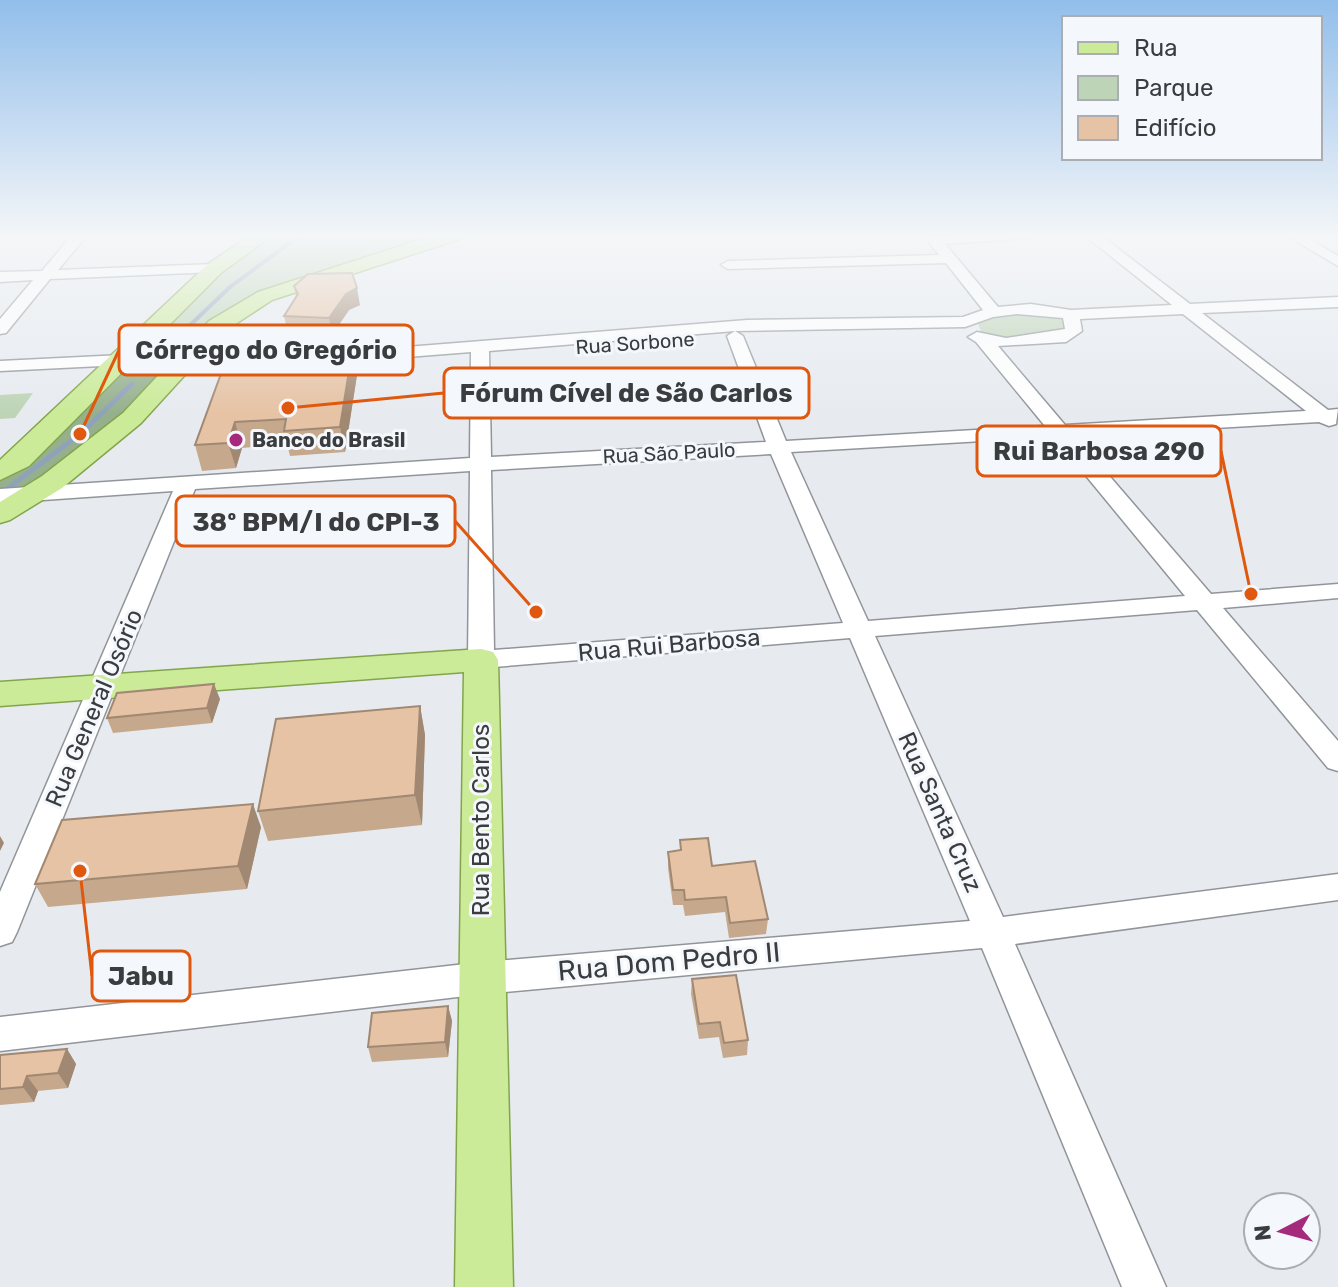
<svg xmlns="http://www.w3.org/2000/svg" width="1338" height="1287" viewBox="0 0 1338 1287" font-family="Rubik,sans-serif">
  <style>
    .green { fill: #bdd4b6 }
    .forest { fill: #96b08d }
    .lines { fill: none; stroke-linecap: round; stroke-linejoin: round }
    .stream-far1 { stroke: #8ea2bb; stroke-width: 4 }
    .stream { stroke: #8ea2bb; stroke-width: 5 }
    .minor-casing { stroke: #91959a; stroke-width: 3 }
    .major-casing { stroke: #82a54c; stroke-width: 3 }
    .minor { fill: #fff; fill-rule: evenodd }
    .major { fill: #cbeb98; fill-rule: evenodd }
    .wall { fill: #c6a88d }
    .shaded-wall { fill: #a18873 }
    .building { fill: #e6c3a4; stroke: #a18873; stroke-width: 2 }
    .poi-dot { fill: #a62a7c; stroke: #f4f8fd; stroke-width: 3 }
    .labels { text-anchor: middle; stroke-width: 6; stroke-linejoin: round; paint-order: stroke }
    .far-street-label { font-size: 20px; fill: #3a3c3e; stroke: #f4f8fd }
    .far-poi-label { font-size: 20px; font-weight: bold; fill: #3a3c3e; stroke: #f4f8fd; text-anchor: start }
    .street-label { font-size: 24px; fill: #3a3c3e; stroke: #f4f8fd }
    .near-street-label { font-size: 28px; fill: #3a3c3e; stroke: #f4f8fd }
    .leader { fill: none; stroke: #df580e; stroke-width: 3 }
    .callout-dot { fill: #df580e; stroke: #f4f8fd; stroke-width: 3 }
    .callout { fill: #f4f8fd; stroke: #df580e; stroke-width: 3 }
    .callout-label { font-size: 26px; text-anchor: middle; font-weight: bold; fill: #3a3c3e }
  </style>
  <rect width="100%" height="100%" fill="#e7ebf0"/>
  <g class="green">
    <path d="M266 234H457L265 296 176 368 122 360 215 268Z"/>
    <path d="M1040 313C1050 315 1065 315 1065 328 1052 338 994 342 981 332L978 323C997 313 1018 314 1040 313Z"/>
    <path d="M33 393 15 418 0 419V395Z"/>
  </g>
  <path class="forest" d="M122 360 176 368 132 418 0 514V472Z"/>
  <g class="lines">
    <path class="stream-far1" d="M165 349 230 287 302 234"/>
    <path class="stream" d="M0 494 80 434 132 384"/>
    <defs>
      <g id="minor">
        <path d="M73 234H88L58 270 215 264 222 268 215 272 50 279 6 333 0 334V319L33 280 0 282V272L42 271Z"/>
        <path d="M969 234H1036L1029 238 945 244 998 307 1031 304 1071 310 1172 305 1083 234H1099L1190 304 1338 297V307L1202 313 1328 410 1338 409 1336 424 1329 426 1319 422 1075 436 1211 594 1338 584V598L1223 608 1338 741V771L1328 768 1197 610 875 636 1003 917 1338 874V900L1015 944 1166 1287H1122L982 948 483 994 0 1051V1017L483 962 970 921 850 638 481 668 472 666 468 660 470 471 195 489 17 932 12 942 0 946V892L173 491 0 503V489L470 458 471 352 318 364 309 359 318 354 747 320 963 317 983 310 946 263 728 269 721 265 728 261 939 255 928 241 930 238ZM1017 314 1063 318 1065 329 1006 338 977 332 968 337 976 342 1045 426 786 441 743 336 735 331 965 327 993 317ZM1183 314 1306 411 1065 425 998 346 1066 342 1082 331 1080 319ZM735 331 727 336 766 442 491 457 489 351ZM1054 437 1185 596 868 621 791 452ZM771 454 843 623 494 650 491 470Z"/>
        <path d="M1284 234H1301L1338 256V266Z"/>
        <path d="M122 355 176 363 259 358 268 363 259 368 176 373 122 365 0 371V361Z"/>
      </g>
      <g id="major">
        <path d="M253 234H275L222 272 29 466 0 480V460L208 264Z"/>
        <path d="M438 234H466L463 238 272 300 225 331 141 423 62 488 10 520 0 523V502L42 476 123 413 209 321 258 292Z"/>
        <path d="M481 649 493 652 498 660 513 1287H455L464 672 0 706V682Z"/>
      </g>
    </defs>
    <use href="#minor" class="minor-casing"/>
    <use href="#major" class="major-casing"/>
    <use href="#minor" class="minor"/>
    <use href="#major" class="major"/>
  </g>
  <g class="wall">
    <path d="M294 286 360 305 349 310 332 335 288 333 284 316 296 297Z"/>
    <path d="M226 360 357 375 345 452 290 456 287 444 242 448 236 468 202 471 195 445Z"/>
    <path d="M220 699 212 723 113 733 107 718Z"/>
    <path d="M420 706 425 735 422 825 268 841 258 811Z"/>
    <path d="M261 827 247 889 48 907 35 884Z"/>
    <path d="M680 840 712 866 768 919 766 934 729 938 725 912 685 916 683 905H673L668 868V852L680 851Z"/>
    <path d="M692 979 748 1040 747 1055 723 1058 719 1037 699 1039 691 994Z"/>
    <path d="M448 1006 452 1021 448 1057 372 1062 368 1047Z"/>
    <path d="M67 1049 76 1064 68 1088 38 1091 34 1102 0 1105V1055Z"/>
  </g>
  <g class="shaded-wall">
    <path d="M357 288 360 305 349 310 332 335 329 318 346 294Z"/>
    <path d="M352 352 357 375 345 452 340 427Z"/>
    <path d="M235 422 242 448 236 468 228 443Z"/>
    <path d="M214 684 220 699 212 723 207 708Z"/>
    <path d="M420 706 425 735 422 825 415 795Z"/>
    <path d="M253 804 261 827 247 889 238 866Z"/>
    <path d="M0 836 4 843 0 851Z"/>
    <path d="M448 1006 452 1021 448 1057 445 1042Z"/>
    <path d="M67 1049 76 1064 68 1088 58 1073Z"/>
    <path d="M27 1076 38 1091 34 1102 23 1087Z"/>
  </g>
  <g class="building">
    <path d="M352 273 357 288 346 294 329 318 284 316 298 294 294 286 308 274Z"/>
    <path d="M352 352 340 427 284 431 286 419 235 422 228 443 195 445 226 360Z"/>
    <path d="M214 684 207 708 107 718 117 693Z"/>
    <path d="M420 706 415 795 258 811 276 719Z"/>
    <path d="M253 804 238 866 35 884 62 820Z"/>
    <path d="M708 838 712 866 755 861 768 919 730 923 726 897 685 900 684 890H673L668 852 681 850 680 840Z"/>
    <path d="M736 975 748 1040 724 1043 720 1022 699 1024 692 979Z"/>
    <path d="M448 1006 445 1042 368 1047 372 1013Z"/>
    <path d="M67 1049 58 1073 27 1076 23 1087 0 1089V1055Z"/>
  </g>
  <linearGradient id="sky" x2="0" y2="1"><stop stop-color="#92beeb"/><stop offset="0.57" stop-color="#f4f6f8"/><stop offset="1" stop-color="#f4f6f8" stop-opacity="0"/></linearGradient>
  <rect width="1338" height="414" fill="url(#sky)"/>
  <circle class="poi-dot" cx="236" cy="440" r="8"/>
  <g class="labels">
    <g class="far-street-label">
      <text transform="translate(635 343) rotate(-4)" y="7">Rua Sorbone</text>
      <text transform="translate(669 453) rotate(-3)" y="7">Rua São Paulo</text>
    </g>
    <g class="far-poi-label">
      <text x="252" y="447">Banco do Brasil</text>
    </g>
    <g class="street-label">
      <text transform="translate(669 645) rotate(-5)" y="8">Rua Rui Barbosa</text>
      <text transform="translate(94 708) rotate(-67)" y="8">Rua General Osório</text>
      <text transform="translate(940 812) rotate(66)" y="8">Rua Santa Cruz</text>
      <text transform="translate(481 820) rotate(-90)" y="8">Rua Bento Carlos</text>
    </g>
    <g class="near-street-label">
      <text transform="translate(669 961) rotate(-5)" y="10">Rua Dom Pedro II</text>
    </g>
  </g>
  <path class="leader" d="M80 434L119 350M288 408L444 393M1251 594L1221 451M536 612L455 521M80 871L92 976"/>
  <g class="callout-dot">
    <circle cx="80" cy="434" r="8"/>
    <circle cx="288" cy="408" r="8"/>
    <circle cx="1251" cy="594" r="8"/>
    <circle cx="536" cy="612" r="8"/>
    <circle cx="80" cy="871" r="8"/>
  </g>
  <g class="callout">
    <rect x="119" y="325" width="294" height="50" rx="8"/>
    <rect x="444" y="368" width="365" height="50" rx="8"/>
    <rect x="977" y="426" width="244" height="50" rx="8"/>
    <rect x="176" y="496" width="279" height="50" rx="8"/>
    <rect x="92" y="951" width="98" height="50" rx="8"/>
  </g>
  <g class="callout-label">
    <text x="266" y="359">Córrego do Gregório</text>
    <text x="626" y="402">Fórum Cível de São Carlos</text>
    <text x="1099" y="460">Rui Barbosa 290</text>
    <text x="316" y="531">38º BPM/I do CPI-3</text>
    <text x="141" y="985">Jabu</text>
  </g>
  <rect x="1062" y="16" width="260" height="144" fill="#f4f8fd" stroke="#aaadb1" stroke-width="2"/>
  <rect x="1078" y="42" width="40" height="12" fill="#cbeb98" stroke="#aaadb1" stroke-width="2"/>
  <text x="1134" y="56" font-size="24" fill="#3a3c3e">Rua</text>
  <rect x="1078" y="76" width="40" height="24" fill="#bdd4b6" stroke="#aaadb1" stroke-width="2"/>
  <text x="1134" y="96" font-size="24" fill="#3a3c3e">Parque</text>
  <rect x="1078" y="116" width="40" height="24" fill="#e6c3a4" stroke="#aaadb1" stroke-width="2"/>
  <text x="1134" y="136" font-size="24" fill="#3a3c3e">Edifício</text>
  <g transform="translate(1282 1231) rotate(264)"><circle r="38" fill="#f4f8fd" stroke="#aaadb1" stroke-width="2"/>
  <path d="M0-6L14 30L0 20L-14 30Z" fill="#a62a7c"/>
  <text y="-12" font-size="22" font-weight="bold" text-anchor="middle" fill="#3a3c3e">N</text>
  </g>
</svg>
